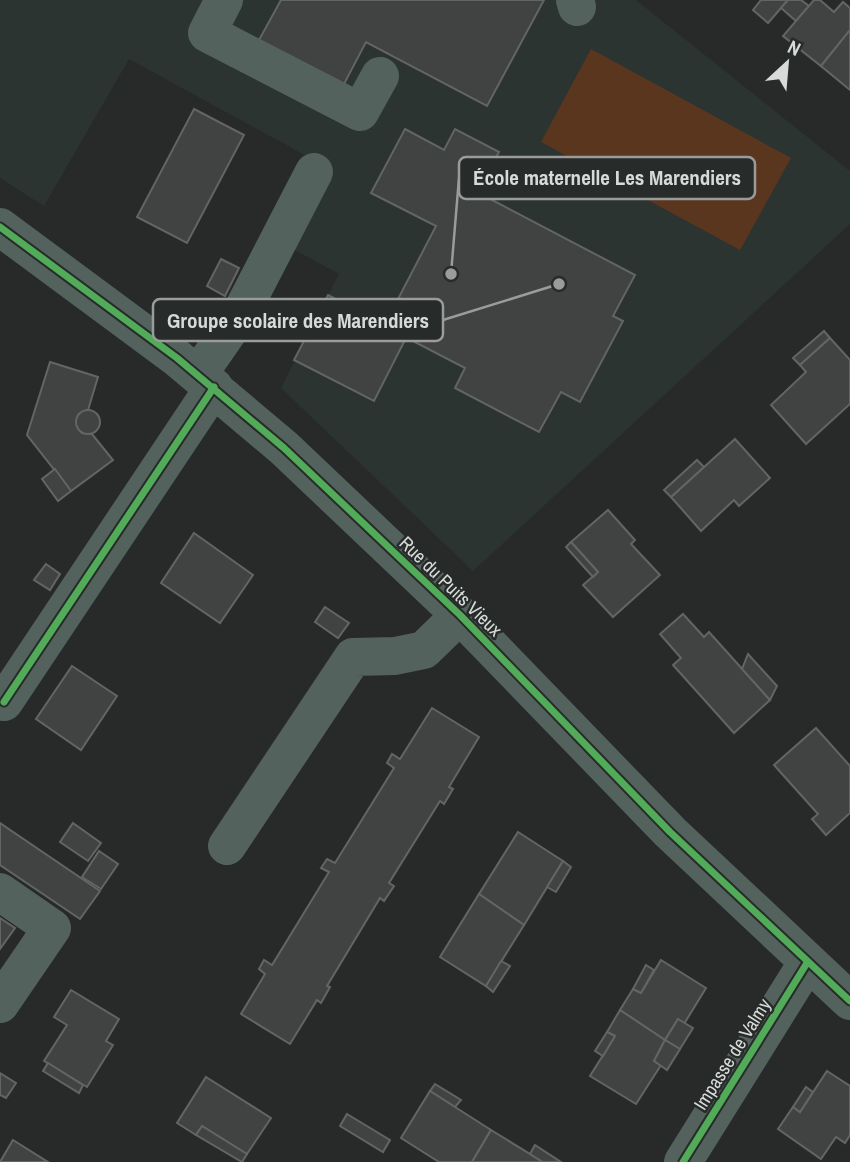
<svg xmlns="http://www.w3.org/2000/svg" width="850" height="1162" viewBox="0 0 850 1162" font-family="'Archivo Narrow',sans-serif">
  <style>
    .built { fill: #2b3431 }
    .green { fill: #5b361f }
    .building { fill: #414242; stroke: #636564; stroke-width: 2 }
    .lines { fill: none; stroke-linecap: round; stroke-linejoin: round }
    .minor { stroke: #54625e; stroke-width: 38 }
    .cycleway-casing { stroke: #272b29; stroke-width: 11 }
    .cycleway { stroke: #51ab58; stroke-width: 7 }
    .labels { text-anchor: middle; stroke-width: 5; stroke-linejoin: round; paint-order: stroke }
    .street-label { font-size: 19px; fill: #d7dad9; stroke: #272b29 }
    .leader { fill: none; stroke: #9a9c9b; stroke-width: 2.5 }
    .callout-dot { fill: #9a9c9b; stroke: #272b29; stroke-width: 2.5 }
    .callout { fill: #272b29; stroke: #9a9c9b; stroke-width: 2.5 }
    .callout-label { font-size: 21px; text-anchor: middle; font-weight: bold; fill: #d7dad9 }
  </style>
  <rect width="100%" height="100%" fill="#282a29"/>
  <path class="built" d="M0 0H636L850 171V224L473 571 281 388 339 274 293 249 334 171 129 59 44 206 0 178Z"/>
  <path class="green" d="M591 49 791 158 740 250 541 142Z"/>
  <g class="building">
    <path d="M281 0H544L487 106 366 42 344 84 259 40Z"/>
    <path d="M761 0H788L768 23 753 10Z"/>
    <path d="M788 0H801L809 6 796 21 781 8Z"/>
    <path d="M814 0H820L834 12 843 2 850 8V30L821 66 783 36Z"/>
    <path d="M850 30V90L821 66Z"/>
    <path d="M194 109 244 135 187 243 137 217Z"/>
    <path d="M405 129 444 150 455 129 499 152 477 192 635 275 613 316 623 321 580 402 561 392 539 432 455 388 465 368 384 326 436 226 371 193Z"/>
    <path d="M221 259 239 268 225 296 207 286Z"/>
    <path d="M328 295 406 338 374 401 294 360Z"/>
    <path d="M824 331 830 338 800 365 793 358Z"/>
    <path d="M830 338 850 360V404L806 444 771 405 806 372 800 365Z"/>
    <path d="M50 362 98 377 88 410 79 414 77 426 82 433 92 434 113 460 71 491 27 435Z"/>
    <circle cx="88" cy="422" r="12"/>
    <path d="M735 439 770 478 739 506 734 500 701 531 671 497Z"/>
    <path d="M697 460 704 467 671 497 664 490Z"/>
    <path d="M55 469 71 491 58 501 42 479Z"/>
    <path d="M608 510 635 540 631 544 660 575 613 617 583 585 598 572 571 542Z"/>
    <path d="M194 533 253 575 220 623 161 583Z"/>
    <path d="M571 542 598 572 593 577 566 547Z"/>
    <path d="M46 564 60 574 50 590 34 580Z"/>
    <path d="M325 607 349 623 338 638 315 622Z"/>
    <path d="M683 614 704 637 709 632 770 700 734 733 673 665 681 658 660 634Z"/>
    <path d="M748 654 777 686 770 700 742 669Z"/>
    <path d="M72 666 117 696 81 750 36 719Z"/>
    <path d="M432 708 479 737 449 787 453 789 444 804 440 801 389 883 394 886 384 901 380 898 327 986 330 987 321 1003 317 1000 290 1044 241 1014 265 974 259 969 264 960 272 965 329 872 321 868 327 859 335 863 394 768 387 763 392 754 400 759Z"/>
    <path d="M816 728 850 766V813L826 835 812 819 818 814 774 765Z"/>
    <path d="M0 823 100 891 80 919 0 865Z"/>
    <path d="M73 823 101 843 88 861 60 842Z"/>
    <path d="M518 832 563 861 524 925 479 894Z"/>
    <path d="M99 851 118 864 101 889 82 877Z"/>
    <path d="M563 861 571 867 556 892 547 887Z"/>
    <path d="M479 894 524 925 486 986 440 957Z"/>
    <path d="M0 918 15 928 0 949Z"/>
    <path d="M661 960 706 988 684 1024 678 1019 665 1040 620 1010 633 989 641 993Z"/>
    <path d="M501 961 510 966 493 992 486 986Z"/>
    <path d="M646 965 654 970 641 993 633 989Z"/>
    <path d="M71 990 119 1019 106 1041 113 1045 87 1087 44 1061 67 1025 54 1017Z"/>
    <path d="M620 1010 665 1040 654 1061 661 1065 636 1104 590 1076 615 1036 607 1032Z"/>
    <path d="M678 1019 693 1028 680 1049 665 1040Z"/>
    <path d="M607 1032 615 1036 603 1056 595 1051Z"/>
    <path d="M665 1040 680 1049 667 1070 654 1061Z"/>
    <path d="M48 1063 83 1085 79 1093 43 1071Z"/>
    <path d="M827 1071 850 1086V1135L845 1143 836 1137 821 1159 778 1129 793 1107 800 1112Z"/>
    <path d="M0 1073 16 1083 6 1098 0 1095Z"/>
    <path d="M206 1077 271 1118 247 1154 202 1126 196 1135 177 1123Z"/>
    <path d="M435 1084 461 1100 455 1107 430 1091Z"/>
    <path d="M806 1087 813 1092 800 1112 793 1107Z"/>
    <path d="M430 1091 491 1130 472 1162H439L401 1138Z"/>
    <path d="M347 1114 390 1140 383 1152 340 1126Z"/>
    <path d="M202 1126 247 1154 242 1162 196 1135Z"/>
    <path d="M491 1130 543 1162H472Z"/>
    <path d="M13 1140 48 1162H0Z"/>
    <path d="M535 1145 561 1162H543L530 1154Z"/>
  </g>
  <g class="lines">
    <g class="minor">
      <path d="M224 0 207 33 360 112 380 76"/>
      <path d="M575 0 577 7"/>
      <path d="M0 227 177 358 284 448 460 615 670 832 850 1001"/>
      <path d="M198 375 241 313 314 172"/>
      <path d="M4 702 214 387"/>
      <path d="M227 846 353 657 395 656 424 650 460 615"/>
      <path d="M0 892 52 928 0 1004"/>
      <path d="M683 1162 807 963"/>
    </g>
    <defs>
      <g id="cycleway">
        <path d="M0 227 177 358 284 448 460 615 670 832 850 1001"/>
        <path d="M4 702 214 387"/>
        <path d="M683 1162 807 963"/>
      </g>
    </defs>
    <use href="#cycleway" class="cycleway-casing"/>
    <use href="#cycleway" class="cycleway"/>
  </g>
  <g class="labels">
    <g class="street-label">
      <text transform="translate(451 586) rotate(44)" y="7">Rue du Puits Vieux</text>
      <text transform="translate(732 1054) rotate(-58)" y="7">Impasse de Valmy</text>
    </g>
  </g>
  <path class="leader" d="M451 274L459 178M559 284L443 320"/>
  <g class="callout-dot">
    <circle cx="451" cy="274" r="7"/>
    <circle cx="559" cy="284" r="7"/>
  </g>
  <g class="callout">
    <rect x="459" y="157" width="296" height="42" rx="7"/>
    <rect x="153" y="299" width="290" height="42" rx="7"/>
  </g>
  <g class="callout-label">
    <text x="607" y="185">École maternelle Les Marendiers</text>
    <text x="298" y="328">Groupe scolaire des Marendiers</text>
  </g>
  <g transform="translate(787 63) rotate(26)" stroke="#272b29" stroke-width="5" paint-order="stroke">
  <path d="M0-5L12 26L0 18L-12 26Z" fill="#d7dad9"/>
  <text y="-10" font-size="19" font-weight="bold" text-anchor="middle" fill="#d7dad9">N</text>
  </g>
</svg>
